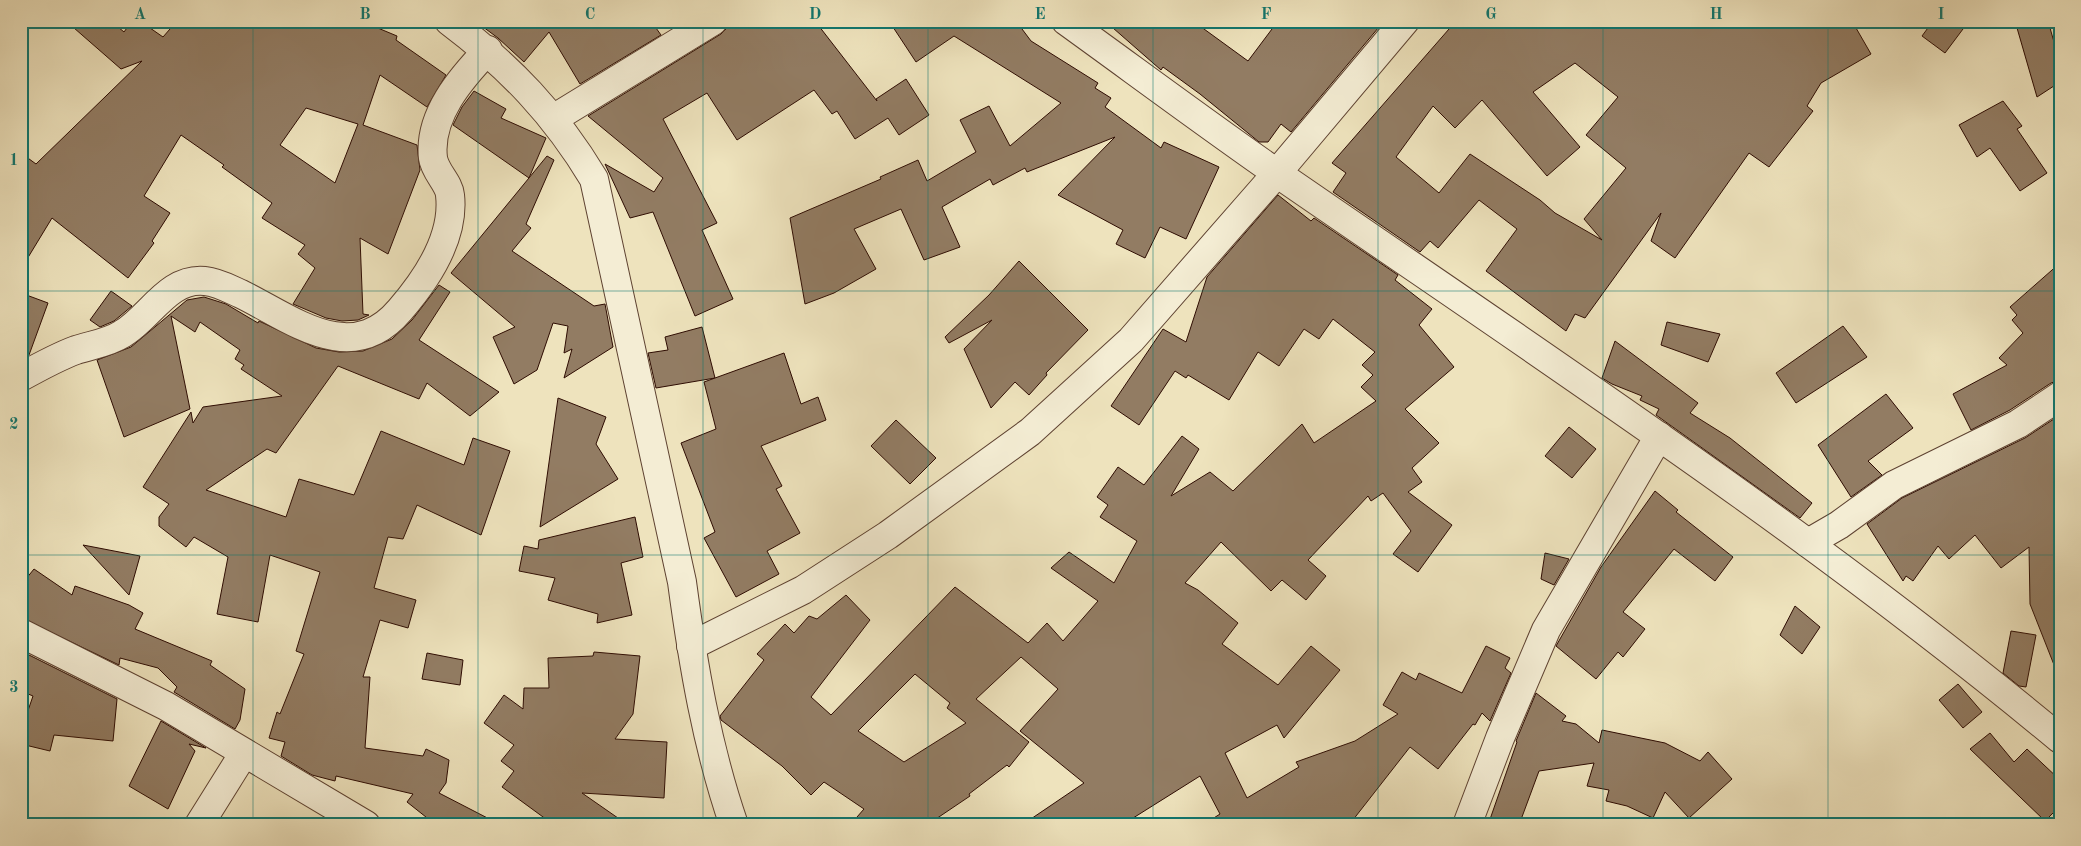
<svg xmlns="http://www.w3.org/2000/svg" width="2081" height="846" viewBox="0 0 2081 846" font-family="'Old Standard TT',serif">
  <style>
    .building { fill: #927c63; stroke: #2e0c02; fill-rule: evenodd }
    .lines { fill: none; stroke-linecap: round; stroke-linejoin: round }
    .minor-casing { stroke: #5e4231; stroke-width: 30 }
    .minor { stroke: #f4edd4; stroke-width: 28 }
    .grid { fill: none; stroke: #0f766e; stroke-width: 1; stroke-opacity: 0.55 }
    .neatline { fill: none; stroke: #0f766e; stroke-width: 2 }
    .grid-label { font-size: 16px; text-anchor: middle; font-weight: bold; fill: #0f766e }
  </style>
  <rect width="100%" height="100%" fill="#eee3bd"/>
  <filter id="stains"><feTurbulence type="fractalNoise" baseFrequency=".004" numOctaves="4"/><feColorMatrix values="0 0 0 0 .2 0 0 0 0 .09 0 0 0 0 .02 0 0 0 .5 -.17"/></filter>
  <radialGradient id="worn" r=".72"><stop offset=".6" stop-color="#630" stop-opacity="0"/><stop offset="1" stop-color="#630" stop-opacity=".3"/></radialGradient>
  <g class="building">
    <path d="M66 21H111L124 32 132 21H140L163 37 177 21H361L397 36 396 40 446 75 427 107 380 75 363 125 417 145 420 170 388 254 360 238 363 314 369 315 358 320 342 321 326 318 293 304 315 268 298 254 305 245 262 218 272 203 222 167 224 165 181 135 144 196 170 213 152 241 154 243 128 278 52 218 21 269V153L36 164 142 61 121 69ZM306 108 358 124 335 183 280 145Z"/>
    <path d="M475 21H651L661 35 580 84 549 32 524 62 498 38Z"/>
    <path d="M729 21H815L877 101 876 99 906 79 929 115 899 135 888 118 855 139 837 111 832 114 814 90 737 140 707 93 663 119 717 223 702 230 733 299 695 316 653 212 630 218 605 164 654 192 663 178 588 116 721 34 726 29Z"/>
    <path d="M889 21H1016L1031 41 1098 83 1095 88 1111 98 1105 107 1161 148 1164 142 1219 167 1186 239 1160 227 1145 258 1116 244 1123 230 1058 195 1115 137 1027 172 1025 168 993 185 990 179 942 207 960 247 924 260 901 209 854 229 876 269 834 293 805 304 790 218 881 179 880 177 918 160 927 181 976 152 960 120 989 106 1010 146 1061 103 954 36 916 62Z"/>
    <path d="M1105 21H1193L1248 61 1278 21H1384L1291 132 1281 124 1268 142H1259L1200 94 1163 67 1161 70Z"/>
    <path d="M1456 21H1852L1871 54 1821 83 1807 106 1813 111 1769 167 1749 153 1675 258 1651 241 1661 213 1585 318 1575 314 1566 331 1486 271 1517 229 1479 200 1438 248 1430 241 1420 252 1333 192 1346 173 1332 163ZM1575 63 1618 97 1586 135 1626 168 1584 219 1602 240 1555 213 1540 200 1470 154 1439 193 1396 157 1433 106 1455 128 1482 100 1547 176 1580 147 1533 92Z"/>
    <path d="M1933 21H1969L1945 53 1922 36Z"/>
    <path d="M2015 21H2048L2060 63V82L2037 97Z"/>
    <path d="M474 91 506 109 501 118 546 138 529 178 453 125 462 107Z"/>
    <path d="M2003 101 2022 126 2017 129 2047 173 2020 191 1990 148 1977 157 1959 125Z"/>
    <path d="M547 156 554 160 526 224 531 228 512 251 594 306 605 304 613 347 564 378 572 349 564 353 568 326 553 323 537 370 514 384 493 337 515 327 451 273Z"/>
    <path d="M1278 195 1311 221 1314 218 1398 275 1395 280 1432 309 1419 325 1454 367 1405 409 1439 443 1412 468 1422 482 1408 492 1452 525 1418 572 1393 554 1411 531 1383 493 1371 501 1368 496 1308 560 1326 576 1306 600 1282 580 1271 591 1221 542 1185 583 1198 590 1238 623 1222 644 1278 685 1311 646 1340 670 1284 738 1277 725 1225 753 1247 798 1299 767 1296 762 1355 741 1398 714 1383 705 1402 672 1416 680 1419 673 1462 693 1486 646 1510 658 1505 668 1511 673 1490 721 1482 713 1475 725 1473 724 1438 769 1410 747 1349 825H1203L1220 814 1200 776 1122 825H1022L1084 783 1020 731 1058 689 1021 657 976 699 1029 742 1009 767 1007 765 969 794 970 796 927 825H850L864 809 824 782 811 795 782 766 721 720 720 716 764 660 757 654 785 624 794 633 809 616 817 619 846 595 870 620 811 697 831 715 955 587 1028 643 1047 623 1063 641 1098 601 1051 568 1069 552 1114 583 1137 541 1100 517 1108 505 1097 497 1118 467 1144 485 1182 436 1199 449 1171 496 1210 472 1233 491 1302 424 1314 443 1376 401 1361 387 1373 375 1362 365 1375 352 1333 319 1319 339 1304 329 1279 366 1258 352 1229 400 1188 375 1186 378 1175 371 1139 425 1111 406 1163 329 1186 342 1207 277ZM915 674 950 703 947 708 966 723 904 762 858 731Z"/>
    <path d="M1019 261 1088 330 1046 373 1047 375 1029 395 1015 382 991 408 964 349 992 320 949 343 945 337 989 295Z"/>
    <path d="M2060 263V380L2051 383 2010 410 1971 430 1953 394 2007 365 1999 358 2023 333 2012 320 2017 315 2010 307Z"/>
    <path d="M439 285 450 292 419 340 499 392 470 416 427 383 419 399 338 366 276 453 267 449 206 490 286 517 299 479 354 495 381 431 464 465 473 438 510 451 481 535 417 505 403 539 388 537 374 588 416 600 408 628 380 620 363 677H370L365 748 423 756 426 749 449 760 446 783 439 793 501 825H436L407 802 413 794 336 776 335 781 312 775 281 756 285 742 269 738 277 712 280 714 304 654 296 651 320 572 270 555 258 622 217 614 228 557 194 537 186 547 159 526V517L169 504 143 487 191 412 193 423 203 407 282 396 241 369 244 365 235 359 240 350 200 322 195 332 171 316 190 409 124 437 97 360 131 347 187 300 204 297 226 304 258 323 259 321 316 348 339 352 363 351 392 339 412 320Z"/>
    <path d="M111 291 132 306 114 321 100 327 90 320Z"/>
    <path d="M21 293 48 303 29 355 21 359Z"/>
    <path d="M1667 322 1720 334 1708 362 1661 345Z"/>
    <path d="M1843 326 1867 357 1796 403 1776 373Z"/>
    <path d="M702 327 715 378 656 388 648 353 668 350 665 337Z"/>
    <path d="M1615 341 1698 403 1690 413 1730 438 1812 503 1800 518 1656 415 1659 409 1640 400 1642 396 1612 384 1602 378Z"/>
    <path d="M784 353 801 404 818 397 826 420 761 446 782 486 776 489 800 533 767 551 779 574 736 597 704 538 715 532 681 443 716 429 704 382Z"/>
    <path d="M1886 394 1913 428 1868 461 1882 475 1851 497 1818 445Z"/>
    <path d="M558 398 606 417 596 444 618 479 540 527Z"/>
    <path d="M2060 415V501L2054 508 2060 525V674L2058 675 2030 604 2029 547 2001 568 1975 535 1949 559 1938 546 1913 581 1906 576 1903 581 1867 524 1902 498 2025 438Z"/>
    <path d="M896 420 936 458 910 484 871 446Z"/>
    <path d="M1569 427 1596 449 1572 478 1545 456Z"/>
    <path d="M1655 491 1678 510 1676 512 1733 557 1715 581 1674 549 1623 612 1645 629 1623 657 1618 652 1596 679 1556 646 1601 567Z"/>
    <path d="M635 517 643 557 621 563 632 615 597 623 598 614 548 600 555 578 519 571 524 546 538 549 539 540Z"/>
    <path d="M83 545 140 556 129 595Z"/>
    <path d="M1545 553 1569 559 1554 585 1541 579Z"/>
    <path d="M34 569 72 595 75 586 129 605 143 613 135 629 212 661 210 665 245 689 240 720 235 729 174 692 177 687 158 668 120 658 119 665 21 618V585Z"/>
    <path d="M1795 606 1820 627 1802 654 1780 635Z"/>
    <path d="M2011 631 2036 635 2026 687 2019 686 2003 673Z"/>
    <path d="M21 651 117 699 113 741 54 735 50 751 21 744V731L33 696 21 691Z"/>
    <path d="M594 652 640 656 633 714 615 739 667 742 664 798 582 793 628 825H554L502 787 514 771 501 761 514 745 484 723 504 695 523 709 524 688H549L548 658 593 656Z"/>
    <path d="M427 653 463 660 460 685 422 679Z"/>
    <path d="M1958 684 1982 712 1963 728 1939 700Z"/>
    <path d="M1536 693 1566 716 1562 721 1576 724 1599 743 1602 730 1665 743 1700 761 1708 752 1732 779 1689 818 1665 792 1653 818 1627 806 1606 801 1609 790 1587 786 1594 763 1539 771 1519 825H1488L1517 742 1516 741Z"/>
    <path d="M161 721 206 748 189 744 195 751 168 809 129 786Z"/>
    <path d="M1990 733 2014 762 2027 749 2060 780V806L2045 821 1970 749Z"/>
  </g>
  <g class="lines">
    <defs>
      <g id="minor">
        <path d="M449 21C510 67 555 114 594 179L682 582C693 664 707 747 734 825"/>
        <path d="M1066 21C1138 73 1209 126 1281 176 1545 358 1813 534 2060 739"/>
        <path d="M553 119 713 21"/>
        <path d="M21 377C39 367 57 357 76 350 91 345 108 343 122 334 150 318 168 277 205 281 217 282 230 289 241 294 292 319 351 368 400 310 426 280 455 238 450 195 449 183 435 172 433 158 428 116 461 78 488 50"/>
        <path d="M1808 543 1839 525 1894 485 2018 424 2060 396"/>
        <path d="M21 633 166 706 366 825"/>
        <path d="M691 646 803 590 888 535 1030 432 1131 340 1277 173 1405 21"/>
        <path d="M199 825 244 753"/>
        <path d="M1467 825 1500 738 1546 630 1659 436"/>
      </g>
    </defs>
    <use href="#minor" class="minor-casing"/>
    <use href="#minor" class="minor"/>
  </g>
  <path class="grid" d="M253 21V825M478 21V825M703 21V825M928 21V825M1153 21V825M1378 21V825M1603 21V825M1828 21V825M21 291H2060M21 555H2060"/>
  <rect width="2081" height="846" fill="none" stroke="#eee3bd" stroke-width="55"/>
  <rect x="28" y="28" width="2026" height="790" class="neatline"/>
  <g class="grid-label">
    <text x="140" y="19">A</text>
    <text x="365" y="19">B</text>
    <text x="590" y="19">C</text>
    <text x="815" y="19">D</text>
    <text x="1040" y="19">E</text>
    <text x="1266" y="19">F</text>
    <text x="1491" y="19">G</text>
    <text x="1716" y="19">H</text>
    <text x="1941" y="19">I</text>
    <text x="14" y="165">1</text>
    <text x="14" y="429">2</text>
    <text x="14" y="692">3</text>
  </g>
  <rect width="100%" height="100%" filter="url(#stains)"/>
  <rect width="100%" height="100%" fill="url(#worn)"/>
</svg>
